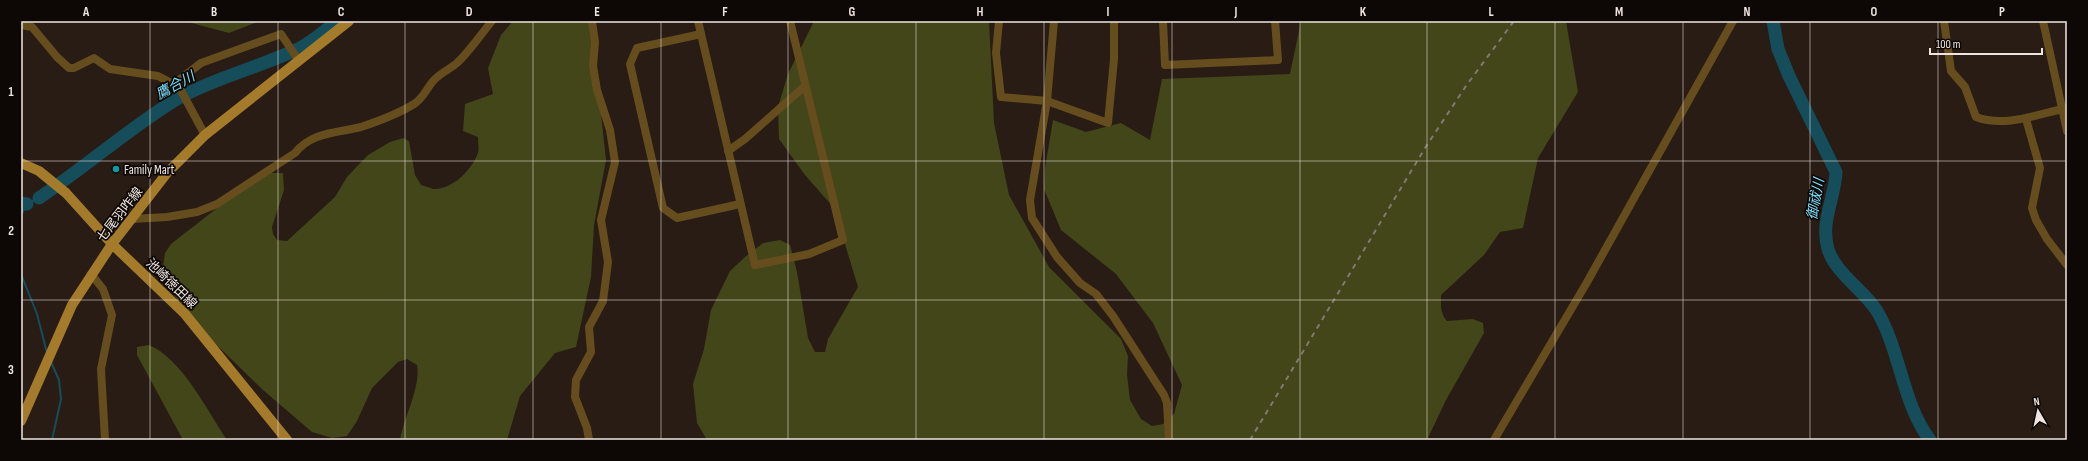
<svg xmlns="http://www.w3.org/2000/svg" width="2088" height="461" viewBox="0 0 2088 461" font-family="'Sofia Sans Condensed','Noto Sans JP',sans-serif">
  <style>
    .green { fill: #424618 }
    .lines { fill: none; stroke-linecap: round; stroke-linejoin: round }
    .stream { stroke: #154d5a; stroke-width: 2 }
    .river { stroke: #154d5a; stroke-width: 13 }
    .minor { stroke: #664d1d; stroke-width: 8 }
    .major { stroke: #a47b2a; stroke-width: 10 }
    .rail { stroke: #837973; stroke-width: 2; stroke-dasharray: 5 5; stroke-linecap: butt }
    .grid { fill: none; stroke: #eee5e0; stroke-width: 1; stroke-opacity: 0.55 }
    .culture-dot { fill: #0f9aa8; stroke: #0d0805; stroke-width: 1.5 }
    .labels { text-anchor: middle; stroke-width: 3.5; stroke-linejoin: round; paint-order: stroke }
    .poi-label { font-size: 13px; fill: #eee5e0; stroke: #0d0805; text-anchor: start }
    .street-label { font-size: 13px; fill: #eee5e0; stroke: #0d0805 }
    .water-label { font-size: 14px; font-style: italic; fill: #79e1fd; stroke: #0d0805 }
    .neatline { fill: none; stroke: #eee5e0; stroke-width: 1.5 }
    .grid-label { font-size: 13px; text-anchor: middle; font-weight: bold; fill: #eee5e0 }
  </style>
  <rect width="100%" height="100%" fill="#281c15"/>
  <g class="green">
    <path d="M184 21H260L229 33Z"/>
    <path d="M513 21H591L606 160 594 225 591 277 576 347 555 353 520 396 507 440H400C404 417 421 387 417 365L407 359 398 362 372 388 357 421 347 436 332 438 312 432 263 390 189 318 167 284 163 266 165 253 171 244 257 177 268 173H283L284 190 272 227 273 234 277 240 287 241 335 197 347 177 368 155 390 142 403 138 409 141 415 175 421 185C425 186 430 188 433 189 453 190 472 169 478 153 479 148 478 142 478 137L463 131 465 104 493 94 488 68 501 35Z"/>
    <path d="M814 21H989L994 123 1009 195 1049 267 1121 339 1128 356 1127 375 1130 400 1141 419 1152 426 1163 424 1174 414 1182 385 1153 323 1116 274 1061 230 1044 189 1045 168 1053 120 1086 132 1121 123 1150 140 1162 79 1290 74 1301 21H1566L1578 92 1538 158 1523 228 1500 232 1484 255 1441 295C1441 305 1440 313 1447 321L1473 319 1483 323 1484 333 1446 400 1427 440H707L697 423 693 384 704 349 711 310 730 271 745 257 763 243 780 240 790 245 797 272 808 338 815 352H825L828 339 858 287 834 208 805 175 779 139 778 107 788 74Z"/>
    <path d="M149 345C182 359 207 410 227 440H183L137 355V347Z"/>
  </g>
  <g class="lines">
    <g class="stream">
      <path d="M21 215 27 204 39 198"/>
      <path d="M21 274 37 314 47 353"/>
      <path d="M51 362 59 380 61 399 52 440"/>
    </g>
    <g class="river">
      <path d="M1773 21 1778 49 1789 76 1836 172C1835 198 1820 222 1828 249 1835 273 1864 290 1877 311 1901 352 1902 403 1930 440"/>
      <path d="M39 198C84 168 126 131 172 102 211 79 257 68 298 49 312 42 325 31 337 21"/>
      <path d="M21 203 27 204"/>
    </g>
    <g class="minor">
      <path d="M698 21 755 265 809 254 843 240 790 21"/>
      <path d="M999 21 996 53 1001 97 1047 101 1108 123 1114 59V21"/>
      <path d="M1054 21 1047 101 1030 200 1032 218 1057 257 1080 283 1096 294 1113 316 1164 395 1167 403 1169 440"/>
      <path d="M1163 21 1165 65 1278 60 1275 21"/>
      <path d="M1944 21 1951 71 1965 87 1976 117C2005 128 2038 114 2067 108"/>
      <path d="M2043 21 2067 131"/>
      <path d="M21 25 32 27 57 57 69 68H74L94 58 110 69 158 76 179 87 205 135"/>
      <path d="M701 34 637 48 630 64 663 208 677 218 740 204"/>
      <path d="M174 84 201 63 281 34 299 61"/>
      <path d="M2026 119 2040 168 2032 208 2036 220 2047 239 2067 265"/>
      <path d="M728 151 745 139 805 86"/>
      <path d="M132 219 167 217 197 212 217 204 295 153C311 132 337 133 361 127 379 121 398 114 414 104 424 98 427 87 435 79 442 72 450 69 457 63 470 51 481 34 492 21"/>
      <path d="M91 274 103 289 112 315 101 369 105 440"/>
      <path d="M589 440 587 428 575 397 576 380 591 352 589 327 603 301 608 262 601 220 615 162 610 130 597 90 593 66 595 42 592 21"/>
      <path d="M1494 440 1586 284 1733 21"/>
    </g>
    <g class="major">
      <path d="M21 163 39 171 66 193 112 244 185 314 287 440"/>
      <path d="M21 421 72 305 112 244 167 173 205 135 349 21"/>
    </g>
    <path class="rail" d="M1250 440 1425 148 1466 86 1514 21"/>
  </g>
  <path class="grid" d="M150 21V440M278 21V440M405 21V440M533 21V440M661 21V440M788 21V440M916 21V440M1044 21V440M1172 21V440M1300 21V440M1427 21V440M1555 21V440M1683 21V440M1810 21V440M1938 21V440M21 161H2067M21 300H2067"/>
  <circle class="culture-dot" cx="116" cy="169" r="4"/>
  <g class="labels">
    <g class="poi-label">
      <text x="124" y="174">Family Mart</text>
    </g>
    <g class="street-label">
      <text transform="translate(119 214) rotate(-52)" y="5">七尾羽咋線</text>
      <text transform="translate(172 283) rotate(44)" y="5">池崎徳田線</text>
    </g>
    <g class="water-label">
      <text transform="translate(175 85) rotate(-29)" y="5">鷹合川</text>
      <text transform="translate(1815 199) rotate(-80)" y="5">御祓川</text>
    </g>
  </g>
  <rect width="2088" height="461" fill="none" stroke="#0d0805" stroke-width="44"/>
  <g transform="translate(2038 411) rotate(351)" stroke="#0d0805" stroke-width="3" paint-order="stroke">
  <path d="M0-3L7 15L0 10L-7 15Z" fill="#eee5e0"/>
  <text y="-6" font-size="11" font-weight="bold" text-anchor="middle" fill="#eee5e0">N</text>
  </g>
  <path d="M1930 48v6h112v-6" fill="none" stroke="#eee5e0" stroke-width="2"/>
  <text x="1936" y="48" font-size="12" fill="#eee5e0" stroke="#0d0805" stroke-width="3" paint-order="stroke">100 m</text>
  <rect x="22" y="22" width="2044" height="417" class="neatline"/>
  <g class="grid-label">
    <text x="86" y="16">A</text>
    <text x="214" y="16">B</text>
    <text x="341" y="16">C</text>
    <text x="469" y="16">D</text>
    <text x="597" y="16">E</text>
    <text x="725" y="16">F</text>
    <text x="852" y="16">G</text>
    <text x="980" y="16">H</text>
    <text x="1108" y="16">I</text>
    <text x="1236" y="16">J</text>
    <text x="1363" y="16">K</text>
    <text x="1491" y="16">L</text>
    <text x="1619" y="16">M</text>
    <text x="1747" y="16">N</text>
    <text x="1874" y="16">O</text>
    <text x="2002" y="16">P</text>
    <text x="11" y="96">1</text>
    <text x="11" y="235">2</text>
    <text x="11" y="374">3</text>
  </g>
</svg>
